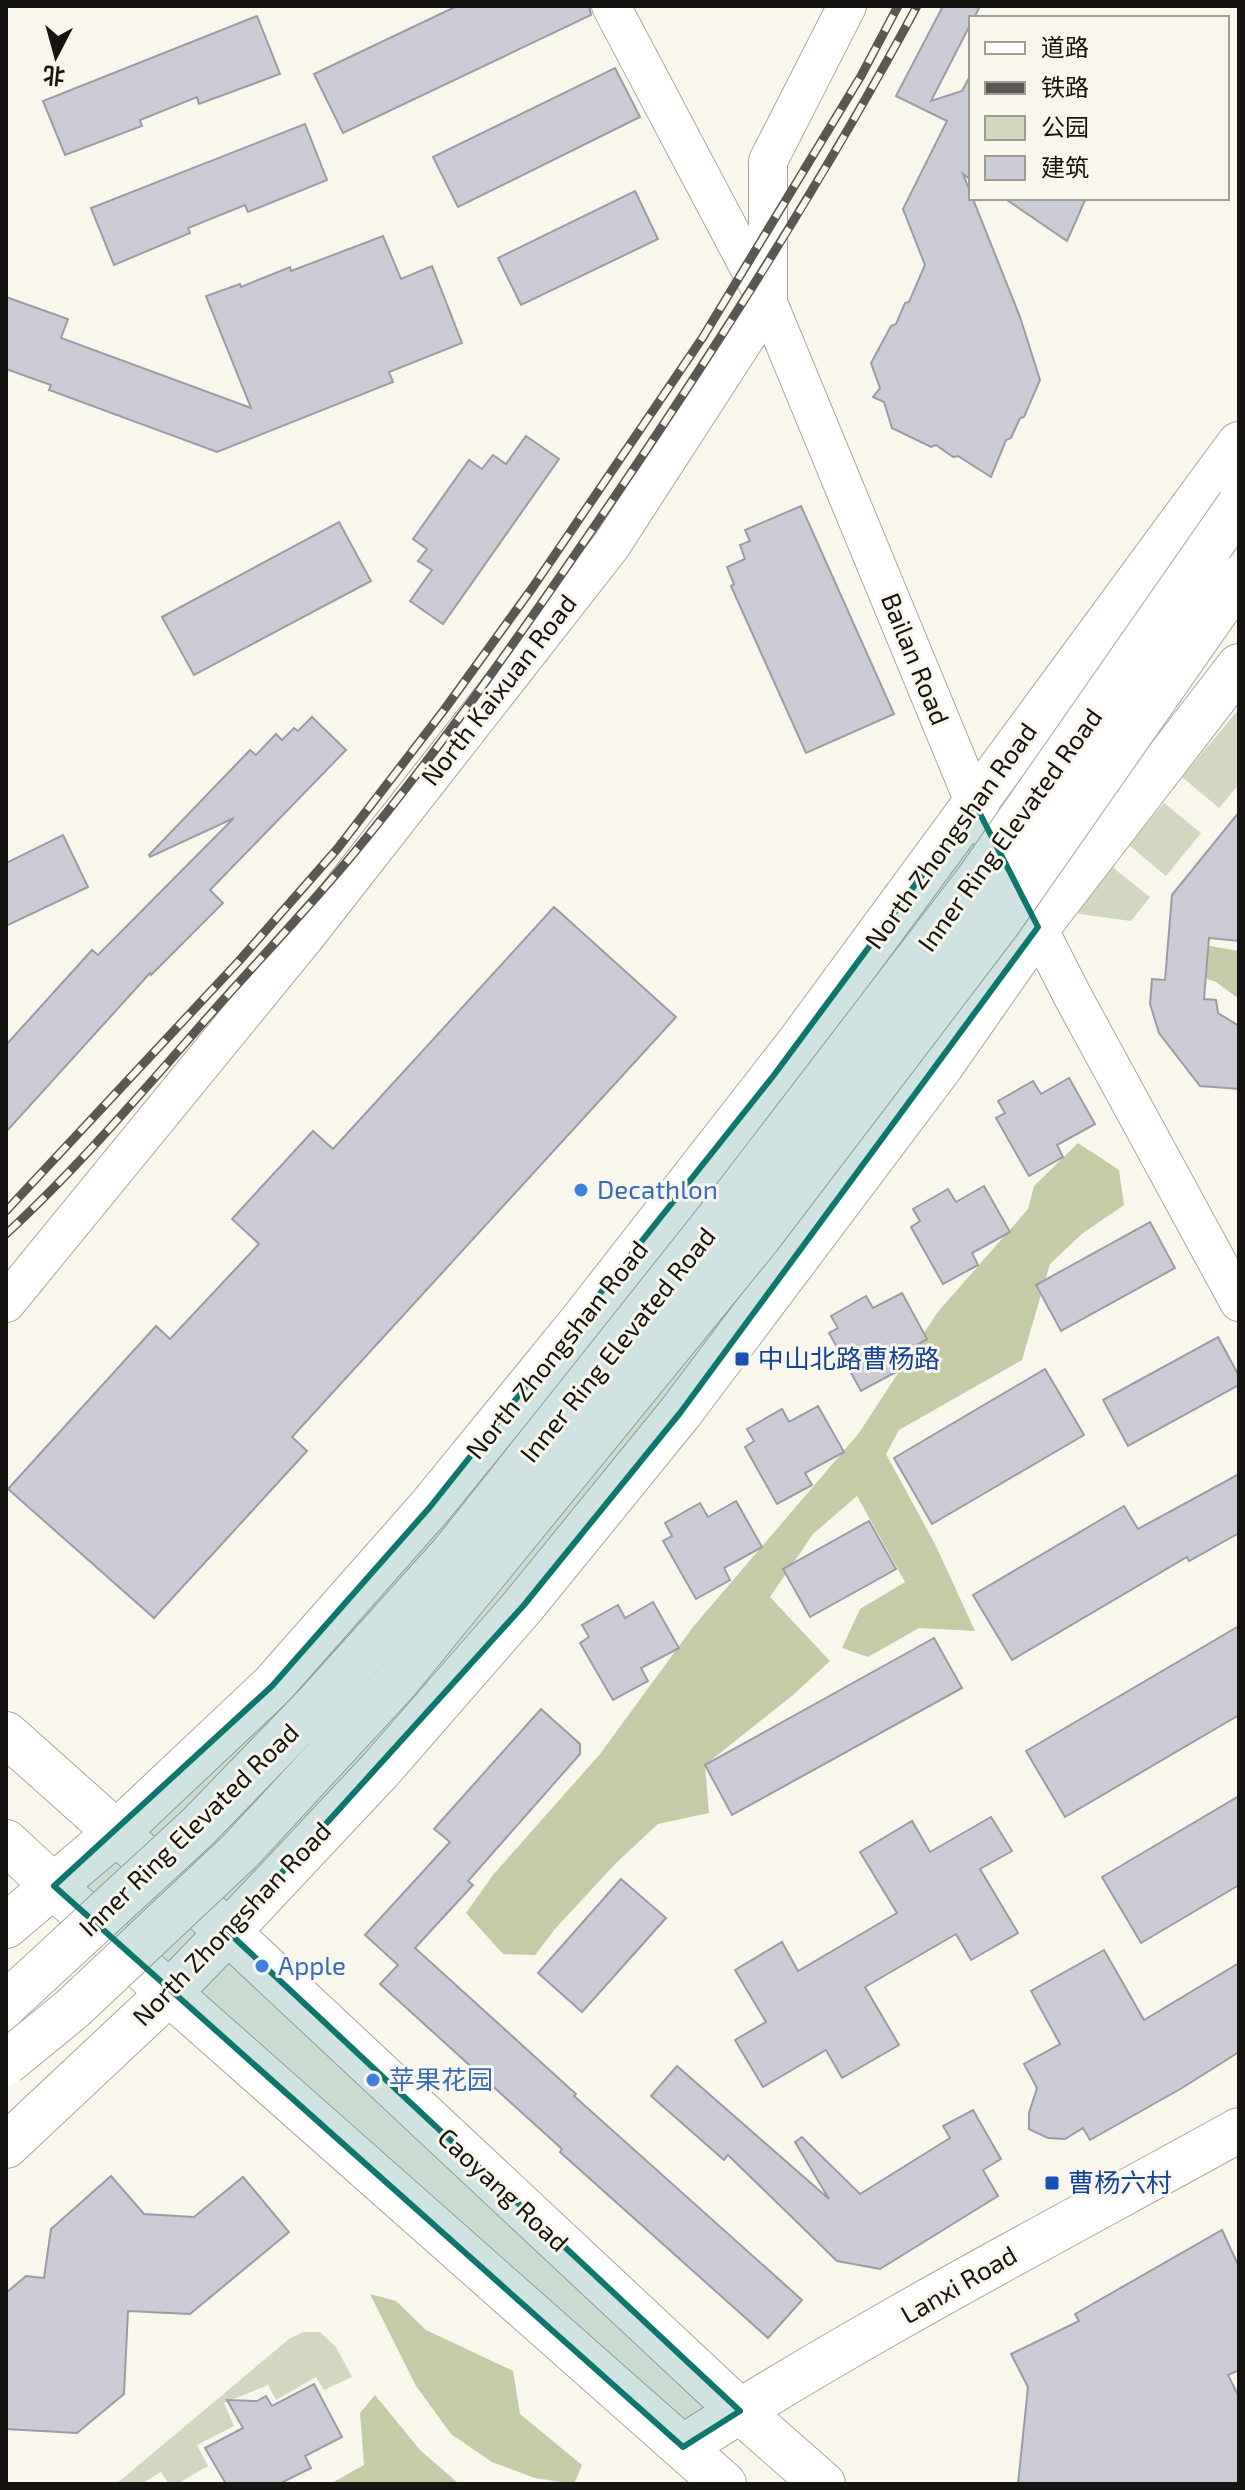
<svg xmlns="http://www.w3.org/2000/svg" width="1245" height="2490" viewBox="0 0 1245 2490" font-family="'Exo 2','Noto Sans SC',sans-serif">
  <style>
    .green { fill: #d2d7bf }
    .forest { fill: #c4cba7 }
    .building { fill: #cacbd4; stroke: #9a9ba4; stroke-width: 2 }
    .lines { fill: none; stroke-linecap: round; stroke-linejoin: round }
    .minor-casing { stroke: #aaa79e; stroke-width: 40 }
    .tertiary-casing { stroke: #aaa79e; stroke-width: 46 }
    .primary-casing { stroke: #aaa79e; stroke-width: 46 }
    .minor { stroke: #fff; stroke-width: 38 }
    .tertiary { stroke: #fff; stroke-width: 44 }
    .primary { stroke: #fff; stroke-width: 44 }
    .rail-casing { stroke: #5a5852; stroke-width: 9 }
    .rail { stroke: #f9f6ec; stroke-width: 6; stroke-dasharray: 18; stroke-linecap: butt }
    .trunk-bridge-casing { stroke: #aaa79e; stroke-width: 46; stroke-linecap: butt }
    .trunk-bridge { stroke: #fff; stroke-width: 44 }
    .marked { fill: #0f766e; fill-opacity: 0.2; stroke: #0f766e; stroke-width: 6; stroke-linejoin: round }
    .shop-dot { fill: #3f7fe0; stroke: #f9f6ec; stroke-width: 3 }
    .transit-dot { fill: #1a4fb4; stroke: #f9f6ec; stroke-width: 3 }
    .labels { text-anchor: middle; stroke-width: 6; stroke-linejoin: round; paint-order: stroke }
    .street-label { font-size: 26px; fill: #151410; stroke: #f9f6ec }
    .shop-label { font-size: 26px; fill: #366cbe; stroke: #f9f6ec; text-anchor: start }
    .transit-label { font-size: 26px; fill: #164399; stroke: #f9f6ec; text-anchor: start }
  </style>
  <rect width="100%" height="100%" fill="#f9f6ec"/>
  <g class="green">
    <path d="M1239 709V784L1219 808 1182 777Z"/>
    <path d="M1164 803 1201 833 1166 876 1129 845Z"/>
    <path d="M1112 867 1150 897 1131 921 1079 914 1077 910Z"/>
    <path d="M303 2332H320L336 2347 352 2377 324 2390 316 2377 276 2400 268 2385 224 2403 234 2426 197 2445 208 2466 177 2484H169L161 2472 141 2484H116L289 2339Z"/>
  </g>
  <g class="forest">
    <path d="M1204 945 1239 951V999L1216 982 1193 974Z"/>
    <path d="M1078 1143 1119 1170 1124 1205 1083 1233 1050 1264 1022 1360 899 1430 886 1454 936 1546 975 1631 919 1628 868 1657 842 1648 860 1609 905 1582 857 1496 813 1534 770 1597 830 1661 793 1695 705 1765 709 1813 658 1824 616 1863 555 1929 535 1955 503 1954 466 1913 493 1875 600 1754 693 1627 859 1433 937 1313 1028 1209 1034 1186Z"/>
    <path d="M370 2294 396 2301 426 2330 513 2371 520 2414 582 2465 574 2484 535 2478 492 2462 451 2434 416 2386Z"/>
    <path d="M375 2395 420 2450 459 2484H330L364 2465 360 2413Z"/>
  </g>
  <g class="building">
    <path d="M457 6H589L591 15 343 133 314 74Z"/>
    <path d="M943 6H980L974 18H971V23L931 101 962 91 971 74V180L963 174 1020 317 1040 380 1024 417 1020 418 1011 438 1006 440 991 477 958 456 953 457 936 445 931 447 892 428 884 402 873 397 880 388 871 363 891 326 896 324 905 303 909 302 925 265 903 209 947 121 896 96Z"/>
    <path d="M257 16 280 74 199 104 197 97 140 120 142 126 65 155 43 101Z"/>
    <path d="M615 68 640 117 458 207 433 157Z"/>
    <path d="M305 124 327 180 248 212 245 205 188 228 190 233 114 265 91 208Z"/>
    <path d="M635 191 658 239 521 305 498 258Z"/>
    <path d="M1004 198H1086L1067 241Z"/>
    <path d="M383 236 401 279 432 266 462 343 389 372 393 382 217 452 49 390 51 385 6 369V297L68 319 61 338 251 408 206 296 240 284 241 287 290 267 291 271Z"/>
    <path d="M526 436 559 459 443 624 410 601 432 570 418 561 427 549 413 539 469 460 482 469 493 455 506 464Z"/>
    <path d="M801 506 894 714 806 753 731 586 734 584 727 567 745 559 740 545 750 541 745 530Z"/>
    <path d="M339 522 371 581 194 675 162 617Z"/>
    <path d="M312 717 346 750 210 890 223 903 151 975 150 973 6 1132V1045L92 950 98 955 234 818 150 857 149 855 250 750 256 755 276 734 282 740 294 728 298 731Z"/>
    <path d="M1239 812V941L1209 938 1204 999 1216 1000 1218 1013 1239 1026V1089L1200 1086 1159 1033 1150 1004 1152 979 1165 980 1172 895Z"/>
    <path d="M63 835 88 887 6 926V863Z"/>
    <path d="M554 907 676 1017 292 1437 307 1451 154 1618 8 1489 156 1326 170 1339 259 1244 232 1219 313 1131 333 1149Z"/>
    <path d="M1069 1078 1095 1124 1057 1145 1063 1157 1029 1176 996 1118 1005 1113 998 1101 1033 1081 1041 1094Z"/>
    <path d="M984 1186 1010 1232 972 1253 978 1265 943 1284 911 1227 920 1221 913 1209 948 1189 956 1202Z"/>
    <path d="M1150 1222 1175 1268 1061 1331 1036 1285Z"/>
    <path d="M902 1293 927 1339 890 1360 896 1372 861 1391 829 1333 838 1328 831 1316 866 1296 873 1308Z"/>
    <path d="M1218 1337 1239 1376V1385L1128 1446 1103 1400Z"/>
    <path d="M1045 1369 1084 1435 932 1524 894 1458Z"/>
    <path d="M818 1406 844 1452 805 1473 812 1485 777 1504 745 1447 754 1441 747 1429 782 1409 789 1422Z"/>
    <path d="M1239 1474V1533L1189 1561 1187 1557 1012 1660 973 1595 1124 1506 1138 1529Z"/>
    <path d="M736 1501 762 1547 724 1568 730 1580 696 1599 663 1541 672 1536 665 1523 700 1503 708 1517Z"/>
    <path d="M869 1521 896 1569 810 1617 783 1569Z"/>
    <path d="M653 1602 679 1648 641 1668 648 1681 613 1700 580 1643 589 1637 582 1625 618 1605 625 1618Z"/>
    <path d="M1239 1626V1715L1065 1817 1026 1751Z"/>
    <path d="M934 1638 962 1688 732 1815 705 1765Z"/>
    <path d="M541 1709 580 1744V1754L468 1881 473 1885 415 1948 576 2094 574 2096 802 2300 768 2338 560 2152 562 2149 380 1984 398 1965 365 1935 450 1842 434 1829Z"/>
    <path d="M1239 1796V1885L1141 1943 1102 1877Z"/>
    <path d="M991 1817 1012 1851 980 1869 1018 1933 971 1960 956 1934 865 1987 899 2045 842 2078 826 2050 763 2087 735 2040 766 2022 735 1970 782 1942 798 1971 897 1913 860 1852 912 1821 930 1852Z"/>
    <path d="M621 1879 666 1918 582 2012 538 1973Z"/>
    <path d="M1104 1950 1144 2020 1239 1963V2052L1182 2088 1090 2140 1083 2128 1065 2139 1048 2138 1029 2129V2113L1037 2088 1024 2064 1060 2044 1031 1991Z"/>
    <path d="M677 2066 829 2199 795 2142 802 2137 860 2194 950 2138 943 2126 973 2110 1001 2159 983 2170 998 2196 880 2269 837 2261 728 2155 724 2160 651 2096Z"/>
    <path d="M111 2176 144 2214 194 2217 243 2177 289 2232 190 2314 128 2311 124 2394 77 2433 6 2429V2293L26 2276 44 2278 51 2229Z"/>
    <path d="M1222 2230 1239 2267V2370L1228 2375 1239 2397V2484H1018L1028 2387 1011 2354 1079 2321 1075 2314Z"/>
    <path d="M314 2384 342 2437 305 2456 311 2468 279 2484H226L205 2448 243 2428 227 2400 257 2401 266 2396 272 2406Z"/>
  </g>
  <g class="lines">
    <defs>
      <g id="minor">
        <path d="M611 6 768 303 975 804 1072 995 1239 1302"/>
        <path d="M6 1303 306 936 611 546 768 303V161L847 6"/>
      </g>
      <path id="tertiary" d="M683 2447C862 2332 1053 2233 1239 2130"/>
      <g id="primary">
        <path d="M6 1734 228 1932 740 2411 823 2484"/>
        <path d="M6 1842 169 1993 724 2484"/>
        <path d="M6 1926 116 1833 272 1686 430 1507 581 1322 798 1044 1239 444"/>
        <path d="M6 2146 169 1993 228 1932 381 1769 524 1605 680 1413 941 1066 1038 927 1239 666"/>
      </g>
    </defs>
    <use href="#minor" class="minor-casing"/>
    <use href="#tertiary" class="tertiary-casing"/>
    <use href="#primary" class="primary-casing"/>
    <use href="#minor" class="minor"/>
    <use href="#tertiary" class="tertiary"/>
    <use href="#primary" class="primary"/>
    <defs>
      <g id="rail">
        <path d="M6 1211 239 961 338 848 444 710 533 587 703 337 861 76 898 6"/>
        <path d="M6 1234C81 1165 148 1085 216 1008 260 959 306 910 349 859 446 742 533 617 618 492 725 334 827 174 917 6"/>
      </g>
    </defs>
    <use href="#rail" class="rail-casing"/>
    <use href="#rail" class="rail"/>
    <defs>
      <g id="trunk-bridge">
        <path d="M6 2004 198 1827 318 1703 452 1554 718 1219 977 881 1239 505"/>
        <path d="M6 2063 72 2009 240 1851 397 1681 759 1237 998 923 1239 578"/>
      </g>
    </defs>
    <use href="#trunk-bridge" class="trunk-bridge-casing"/>
    <use href="#trunk-bridge" class="trunk-bridge"/>
  </g>
  <path class="marked" d="M975 804 1038 927 680 1413 524 1605 228 1932 740 2411 683 2447 54 1886 272 1686 430 1507 774 1075Z"/>
  <g class="shop-dot">
    <circle cx="581" cy="1190" r="8"/>
    <circle cx="262" cy="1966" r="8"/>
    <circle cx="373" cy="2080" r="8"/>
  </g>
  <g class="transit-dot">
    <rect x="734" y="1351" width="16" height="16" rx="4"/>
    <rect x="1044" y="2175" width="16" height="16" rx="4"/>
  </g>
  <g class="labels">
    <g class="street-label">
      <text transform="translate(915 659) rotate(68)" y="9">Bailan Road</text>
      <text transform="translate(499 690) rotate(-52)" y="9">North Kaixuan Road</text>
      <text transform="translate(1010 830) rotate(-54)" y="9">Inner Ring Elevated Road</text>
      <text transform="translate(951 836) rotate(-54)" y="9">North Zhongshan Road</text>
      <text transform="translate(618 1345) rotate(-51)" y="9">Inner Ring Elevated Road</text>
      <text transform="translate(557 1350) rotate(-51)" y="9">North Zhongshan Road</text>
      <text transform="translate(189 1830) rotate(-44)" y="9">Inner Ring Elevated Road</text>
      <text transform="translate(232 1924) rotate(-46)" y="9">North Zhongshan Road</text>
      <text transform="translate(503 2190) rotate(43)" y="9">Caoyang Road</text>
      <text transform="translate(959 2285) rotate(-30)" y="9">Lanxi Road</text>
    </g>
    <g class="shop-label">
      <text x="597" y="1199">Decathlon</text>
      <text x="278" y="1975">Apple</text>
      <text x="389" y="2089">苹果花园</text>
    </g>
    <g class="transit-label">
      <text x="758" y="1368">中山北路曹杨路</text>
      <text x="1068" y="2192">曹杨六村</text>
    </g>
  </g>
  <rect width="1245" height="2490" fill="none" stroke="#151410" stroke-width="16"/>
  <rect x="969" y="16" width="260" height="184" fill="#f9f6ec" stroke="#9e9c94" stroke-width="2"/>
  <rect x="985" y="42" width="40" height="12" fill="#ffffff" stroke="#9e9c94" stroke-width="2"/>
  <text x="1041" y="56" font-size="24" fill="#151410">道路</text>
  <rect x="985" y="82" width="40" height="12" fill="#5a5852" stroke="#9e9c94" stroke-width="2"/>
  <text x="1041" y="96" font-size="24" fill="#151410">铁路</text>
  <rect x="985" y="116" width="40" height="24" fill="#d2d7bf" stroke="#9e9c94" stroke-width="2"/>
  <text x="1041" y="136" font-size="24" fill="#151410">公园</text>
  <rect x="985" y="156" width="40" height="24" fill="#cacbd4" stroke="#9e9c94" stroke-width="2"/>
  <text x="1041" y="176" font-size="24" fill="#151410">建筑</text>
  <g transform="translate(56 56) rotate(186)" stroke="#f9f6ec" stroke-width="6" paint-order="stroke">
  <path d="M0-6L14 30L0 20L-14 30Z" fill="#151410"/>
  <text y="-12" font-size="22" font-weight="bold" text-anchor="middle" fill="#151410">北</text>
  </g>
</svg>
